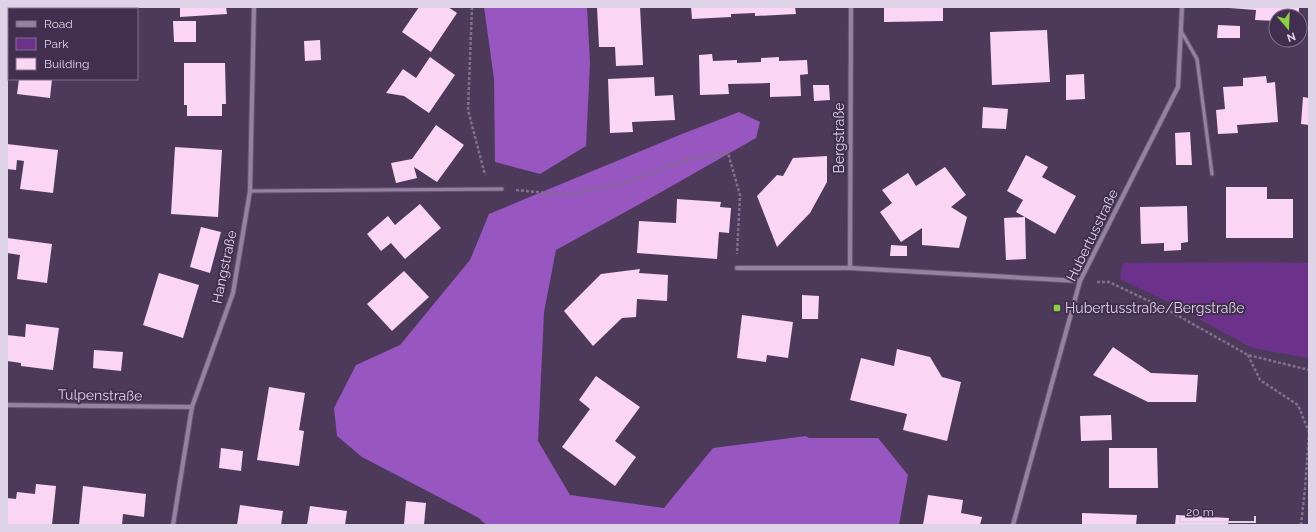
<svg xmlns="http://www.w3.org/2000/svg" width="1316" height="532" viewBox="0 0 1316 532" font-family="Raleway,sans-serif">
  <style>
    .green { fill: #6b318b }
    .forest { fill: #9856c0 }
    .building { fill: #fad5f4 }
    .lines { fill: none; stroke-linecap: round; stroke-linejoin: round }
    .service-casing { stroke: #675671; stroke-width: 5 }
    .minor-casing { stroke: #675671; stroke-width: 6 }
    .path { stroke: #81708c; stroke-width: 2.5; stroke-dasharray: 3 2; stroke-linecap: butt }
    .service { stroke: #9681a5; stroke-width: 3 }
    .minor { stroke: #9681a5; stroke-width: 4 }
    .poi-dot { fill: #8dce44; stroke: #422f4f; stroke-width: 1.5 }
    .labels { text-anchor: middle; stroke-width: 4; stroke-linejoin: round; paint-order: stroke }
    .street-label { font-size: 14px; fill: #dfd4e7; stroke: #422f4f }
    .poi-label { font-size: 14px; fill: #dfd4e7; stroke: #422f4f; text-anchor: start }
  </style>
  <rect width="100%" height="100%" fill="#4d3a5a"/>
  <path class="green" d="M1264 262 1309 263V358L1252 348 1168 302 1120 279 1123 263Z"/>
  <g class="forest">
    <path d="M484 7H587L590 63 586 146 540 174 495 162 494 79Z"/>
    <path d="M739 112 760 122 756 138 656 195 556 250 544 312 538 441 570 495 664 508 713 448 806 436 809 438H878L908 475 899 525H486L479 518 362 457 337 436 334 408 356 365 400 345 470 260 489 214 682 134Z"/>
  </g>
  <g class="building">
    <path d="M180 7H226L227 14 180 17Z"/>
    <path d="M419 7H448L457 13 431 52 402 32Z"/>
    <path d="M597 7H640L643 65 616 66 615 47H599Z"/>
    <path d="M691 7H795L796 14 755 16V13L731 14V17L692 19Z"/>
    <path d="M884 7H943V21L884 22Z"/>
    <path d="M1229 7H1299V16H1276V21L1255 20 1256 10 1229 8Z"/>
    <path d="M173 21H196V42H174Z"/>
    <path d="M1218 25 1240 26V38H1217Z"/>
    <path d="M1047 30 1050 82 992 85 990 32Z"/>
    <path d="M320 40 321 60 305 61 304 41Z"/>
    <rect x="7" y="51" width="2" height="17"/>
    <path d="M712 54 713 61 737 60V63L761 62V58L779 57V61L807 60 808 74 800 75 801 96 770 97V83L728 84 729 94 700 95 699 55Z"/>
    <path d="M430 57 455 75 429 113 404 96 386 93 403 69 416 78Z"/>
    <path d="M184 63H225L226 104H222V116H187V105H184Z"/>
    <path d="M1084 74 1085 99 1066 100V75Z"/>
    <path d="M1266 76 1267 83 1275 82 1278 122 1237 125 1238 133 1218 134 1216 110 1225 109 1223 87 1243 86V78Z"/>
    <path d="M654 77 655 96 673 95 675 120 632 122 633 132 610 133 608 79Z"/>
    <path d="M19 79H52L50 98 17 94Z"/>
    <path d="M813 85H829L830 100 814 101Z"/>
    <path d="M1303 97 1309 98V125L1301 124Z"/>
    <path d="M983 107 1008 109 1006 129 982 128Z"/>
    <path d="M436 125 464 145 437 182 414 167 417 178 396 183 391 163 412 159Z"/>
    <path d="M1190 132 1192 165H1176L1175 133Z"/>
    <path d="M7 144 58 150 53 193 20 189 24 161 17 160 16 170 7 169Z"/>
    <path d="M175 147 222 150 218 217 171 214Z"/>
    <path d="M1026 155 1048 167 1042 177 1076 196 1055 234 1016 212 1023 200 1007 191Z"/>
    <path d="M827 156V182L810 213 777 247 757 196 777 175 783 176 793 158Z"/>
    <path d="M945 167 966 195 951 207 967 217 959 248 922 245V228L901 242 880 212 892 203 882 190 908 173 916 186Z"/>
    <path d="M1226 187H1267V199H1293V238H1226Z"/>
    <path d="M677 199 721 202 720 207 731 208 729 233 719 232 717 259 637 253 639 221 676 223Z"/>
    <path d="M420 204 441 228 405 259 391 243 381 251 367 234 388 216 395 225Z"/>
    <path d="M1187 206 1188 242 1181 243V250L1164 251V243L1141 244 1140 207Z"/>
    <path d="M1025 217 1026 259 1006 260 1004 218Z"/>
    <path d="M201 227 221 232 210 273 190 267Z"/>
    <path d="M7 238 52 244 47 283 17 279 20 255 7 253Z"/>
    <path d="M891 245 907 246V256H890Z"/>
    <path d="M640 269 639 273 668 275 667 301 637 299 636 317 622 318 593 346 564 311 601 274Z"/>
    <path d="M404 271 429 297 392 331 367 304Z"/>
    <path d="M159 273 199 285 183 338 143 325Z"/>
    <path d="M802 295 819 296 818 319H802Z"/>
    <path d="M742 315 793 322 788 358 767 355 766 362 737 358Z"/>
    <path d="M26 324 59 328 53 370 21 366V363L7 361V335L25 337Z"/>
    <path d="M1113 347 1151 373 1198 375 1196 402H1148L1093 375Z"/>
    <path d="M897 349 930 357 942 377 961 382 947 441 903 430 907 414 850 400 861 358 894 366Z"/>
    <path d="M94 350 123 352 121 371 93 368Z"/>
    <path d="M596 376 640 407 615 441 636 457 615 486 562 447 590 409 579 400Z"/>
    <path d="M269 387 305 393 299 430 304 431 299 466 257 460Z"/>
    <path d="M1111 415 1112 440 1081 441 1080 416Z"/>
    <path d="M221 448 243 451 241 471 219 468Z"/>
    <path d="M1109 448H1157L1158 488H1109Z"/>
    <path d="M36 484 56 486 52 525H7V498L16 499 17 492 35 494Z"/>
    <path d="M83 486 146 494 144 517 123 514 122 525H79Z"/>
    <path d="M928 495 963 500 961 513 982 517 980 525H923Z"/>
    <path d="M406 501 426 503 424 525H404Z"/>
    <path d="M240 505 283 511 281 525H237Z"/>
    <path d="M310 506 347 511 345 525H307Z"/>
    <path d="M1082 513 1137 515 1136 525H1082Z"/>
    <path d="M1176 515 1229 518 1228 525H1175Z"/>
  </g>
  <g class="lines">
    <defs>
      <g id="service">
        <path d="M1181 31 1197 59 1212 174"/>
        <path d="M250 191 502 189"/>
      </g>
      <g id="minor">
        <path d="M737 268H850L1080 281"/>
        <path d="M850 268 851 7"/>
        <path d="M7 405 192 407"/>
        <path d="M173 525 192 407 233 293 250 191 254 7"/>
        <path d="M1013 525 1080 281 1178 87 1182 7"/>
      </g>
    </defs>
    <use href="#service" class="service-casing"/>
    <use href="#minor" class="minor-casing"/>
    <g class="path">
      <path d="M472 7 468 110 485 175"/>
      <path d="M516 190 565 195 622 184 685 160 728 153 740 195 737 254"/>
      <path d="M1097 282H1109L1166 309 1248 355 1309 370"/>
      <path d="M1248 355 1260 380 1298 405 1309 432"/>
      <path d="M1301 525 1305 489 1309 434"/>
    </g>
    <use href="#service" class="service"/>
    <use href="#minor" class="minor"/>
  </g>
  <rect class="poi-dot" x="1053" y="304" width="8" height="8" rx="2"/>
  <g class="labels">
    <g class="street-label">
      <text transform="translate(839 138) rotate(-90)" y="5">Bergstraße</text>
      <text transform="translate(1092 235) rotate(-64)" y="5">Hubertusstraße</text>
      <text transform="translate(224 267) rotate(-78)" y="5">Hangstraße</text>
      <text transform="translate(100 395) rotate(1)" y="5">Tulpenstraße</text>
    </g>
    <g class="poi-label">
      <text x="1065" y="313">Hubertusstraße/Bergstraße</text>
    </g>
  </g>
  <rect width="1316" height="532" fill="none" stroke="#dfd4e7" stroke-width="16"/>
  <rect x="8" y="8" width="130" height="72" fill="#422f4f" stroke="#81718c"/>
  <rect x="16" y="21" width="20" height="6" fill="#9681a5" stroke="#81718c"/>
  <text x="44" y="28" font-size="12" fill="#dfd4e7">Road</text>
  <rect x="16" y="38" width="20" height="12" fill="#6b318b" stroke="#81718c"/>
  <text x="44" y="48" font-size="12" fill="#dfd4e7">Park</text>
  <rect x="16" y="58" width="20" height="12" fill="#fad5f4" stroke="#81718c"/>
  <text x="44" y="68" font-size="12" fill="#dfd4e7">Building</text>
  <g transform="translate(1288 28) rotate(161)"><circle r="19" fill="#422f4f" stroke="#81718c"/>
  <path d="M0-3L7 15L0 10L-7 15Z" fill="#8dce44"/>
  <text y="-6" font-size="11" font-weight="bold" text-anchor="middle" fill="#dfd4e7">N</text>
  </g>
  <path d="M1180 516v6h75v-6" fill="none" stroke="#dfd4e7" stroke-width="2"/>
  <text x="1186" y="516" font-size="12" fill="#dfd4e7" stroke="#422f4f" stroke-width="3" paint-order="stroke">20 m</text>
</svg>
